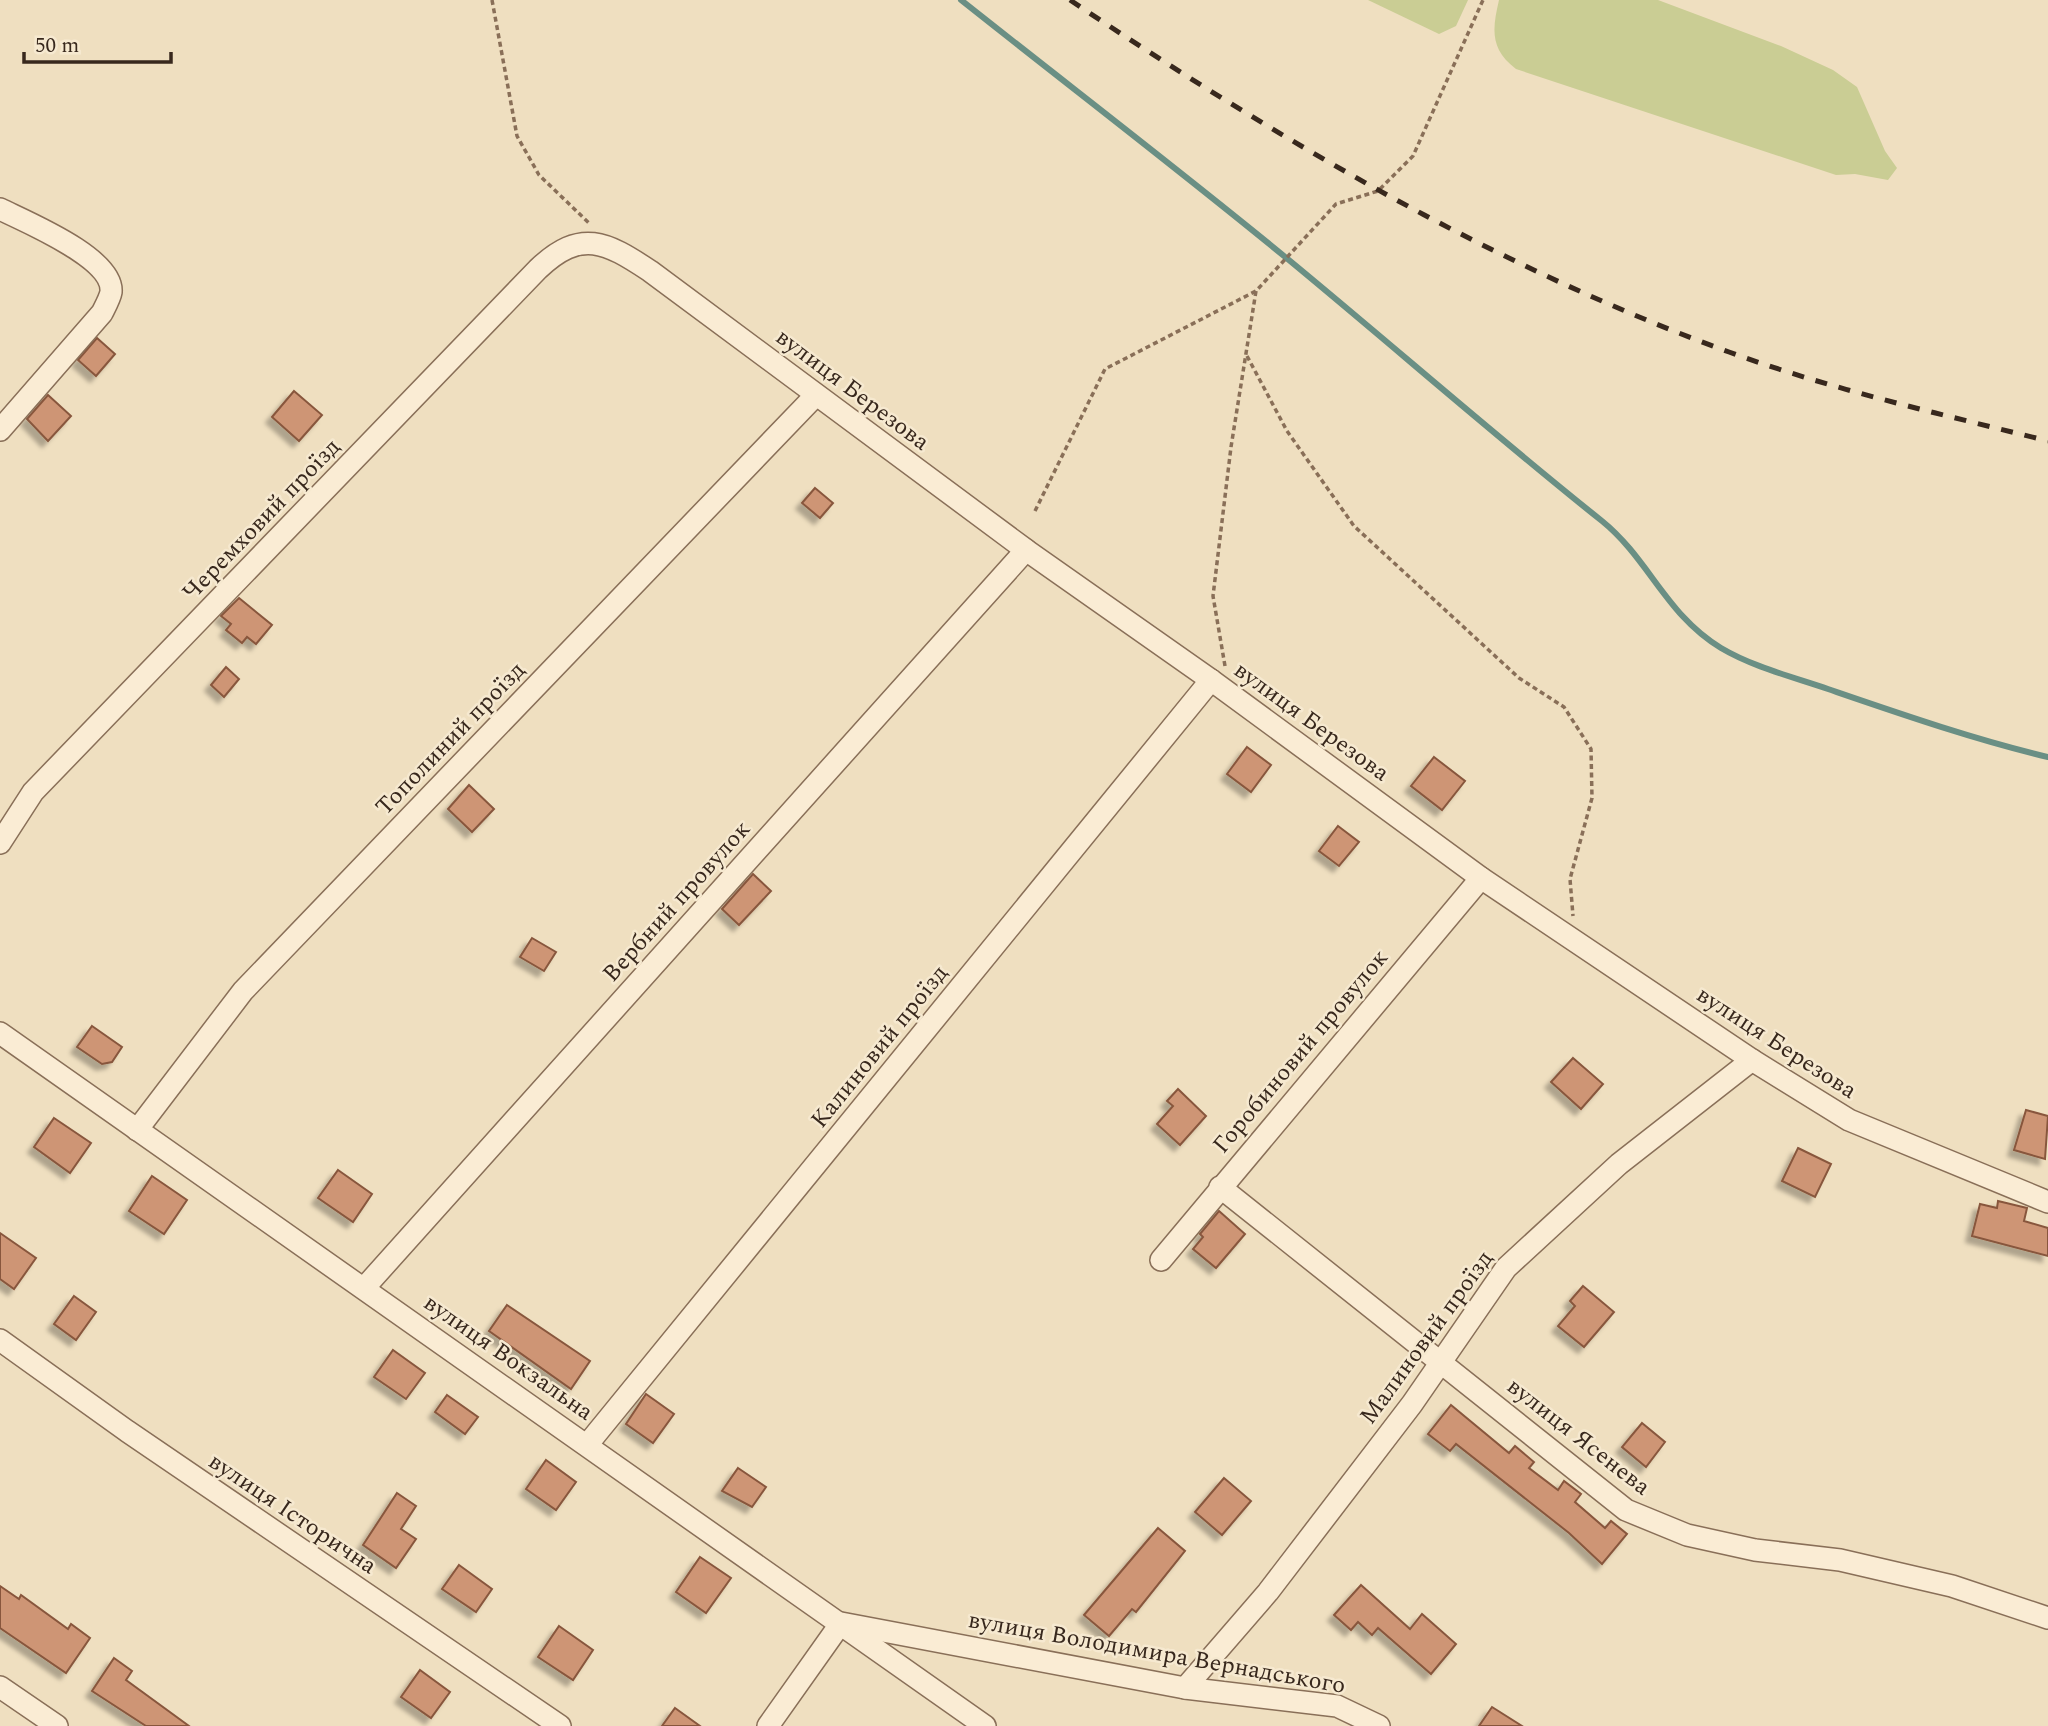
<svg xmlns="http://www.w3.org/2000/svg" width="2048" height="1726" viewBox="0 0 2048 1726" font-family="Spectral,serif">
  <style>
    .green { fill: #cacd94 }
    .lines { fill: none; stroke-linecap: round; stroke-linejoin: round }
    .stream { stroke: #6a8f84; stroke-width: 6 }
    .building { fill: #ce9575; stroke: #88573d; stroke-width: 2; filter: url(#shadow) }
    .minor-casing { stroke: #896f58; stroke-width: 24 }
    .path { stroke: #896f58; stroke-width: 3.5; stroke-dasharray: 5 3.5; stroke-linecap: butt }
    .minor { stroke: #faecd4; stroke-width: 21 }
    .rail { stroke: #38281d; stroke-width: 5; stroke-dasharray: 12 12; stroke-linecap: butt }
    .labels { text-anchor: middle; stroke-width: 5; stroke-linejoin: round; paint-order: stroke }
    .street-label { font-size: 24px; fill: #38281d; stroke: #f6e9d0 }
  </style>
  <defs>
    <filter id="shadow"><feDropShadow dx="-6" dy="6" stdDeviation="2" flood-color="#0004"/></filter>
  </defs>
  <rect width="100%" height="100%" fill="#efdfc0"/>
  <g class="green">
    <path d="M1368 0H1468L1456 26 1439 34Z"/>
    <path d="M1499 0H1658L1781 46 1833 70 1857 87 1885 151 1897 168 1888 180 1855 174 1836 175 1516 69C1490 49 1492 30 1499 0Z"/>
  </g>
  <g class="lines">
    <path class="stream" d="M961 0C1068 85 1178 169 1284 256 1391 344 1494 435 1602 521 1649 559 1666 615 1721 648 1753 667 1793 677 1828 689 1901 714 1973 739 2048 757"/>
  </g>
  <g class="building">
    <path d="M97 338 115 354 96 376 78 360Z"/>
    <path d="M294 391 322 415 299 441 272 417Z"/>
    <path d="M48 395 71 416 48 441 27 419Z"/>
    <path d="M815 488 833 503 820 518 802 503Z"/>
    <path d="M239 598 272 625 256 644 247 637 242 643 226 630 231 624 221 616Z"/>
    <path d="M226 667 239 679 224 697 211 685Z"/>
    <path d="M1247 747 1271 765 1251 792 1227 774Z"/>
    <path d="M1434 757 1465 781 1442 810 1411 786Z"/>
    <path d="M469 785 494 809 472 832 448 809Z"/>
    <path d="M1338 826 1359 842 1339 866 1319 851Z"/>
    <path d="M753 874 771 891 739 925 722 909Z"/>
    <path d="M532 938 556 952 544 971 520 957Z"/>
    <path d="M92 1026 122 1047 112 1062 102 1064 77 1047Z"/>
    <path d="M1573 1058 1603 1084 1581 1109 1551 1082Z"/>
    <path d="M1178 1089 1206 1116 1180 1145 1157 1124 1173 1106 1167 1101Z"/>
    <path d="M2026 1110 2048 1116 2045 1159 2014 1150Z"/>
    <path d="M54 1118 91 1143 70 1173 34 1147Z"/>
    <path d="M1798 1148 1831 1164 1815 1197 1782 1181Z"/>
    <path d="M338 1170 372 1194 353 1222 318 1198Z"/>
    <path d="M152 1176 187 1200 164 1234 129 1211Z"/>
    <path d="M1998 1201 2027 1208 2024 1221 2048 1228V1256L1972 1236 1980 1204 1997 1208Z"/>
    <path d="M1219 1211 1245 1234 1216 1268 1193 1249 1203 1237 1200 1234Z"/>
    <path d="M0 1233 36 1258 14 1289 0 1279Z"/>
    <path d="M1583 1286 1614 1312 1584 1347 1558 1326 1575 1306 1570 1301Z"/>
    <path d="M74 1296 96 1312 76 1340 54 1324Z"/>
    <path d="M507 1305 590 1361 571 1389 489 1331Z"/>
    <path d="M393 1350 425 1373 406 1399 374 1377Z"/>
    <path d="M646 1394 674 1414 653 1443 626 1424Z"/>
    <path d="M447 1395 478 1417 465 1434 435 1412Z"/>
    <path d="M1451 1405 1509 1453 1515 1446 1534 1462 1529 1468 1558 1490 1564 1481 1581 1494 1575 1502 1605 1528 1611 1521 1627 1534 1602 1564 1569 1533 1456 1444 1450 1451 1428 1434Z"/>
    <path d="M1642 1423 1665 1442 1646 1467 1622 1447Z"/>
    <path d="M546 1460 576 1482 556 1510 526 1489Z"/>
    <path d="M738 1468 766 1487 752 1507 722 1491Z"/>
    <path d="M1224 1478 1251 1501 1222 1535 1195 1512Z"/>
    <path d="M397 1493 416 1506 401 1529 416 1539 396 1568 363 1545Z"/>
    <path d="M1158 1528 1185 1551 1136 1612 1132 1609 1109 1636 1084 1615Z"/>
    <path d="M700 1557 731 1578 706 1613 676 1592Z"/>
    <path d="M459 1565 492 1589 476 1612 442 1589Z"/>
    <path d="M1361 1585 1410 1629 1422 1614 1456 1644 1431 1674 1378 1628 1372 1635 1358 1622 1351 1630 1334 1615Z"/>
    <path d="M0 1586 19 1599 21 1595 68 1629 71 1624 90 1638 66 1673 0 1628Z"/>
    <path d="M559 1626 593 1650 573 1680 538 1657Z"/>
    <path d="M114 1658 132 1671 126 1680 189 1726H146L92 1691Z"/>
    <path d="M420 1670 450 1692 431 1718 401 1697Z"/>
    <path d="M1492 1707 1522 1726H1479Z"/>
    <path d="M675 1708 700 1726H662Z"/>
  </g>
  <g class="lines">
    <defs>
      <g id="minor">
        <path d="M0 209C26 222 114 258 111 292 110 298 105 307 102 313L0 430"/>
        <path d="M0 843 33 792 538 269C581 228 606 242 650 271L1026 550 1211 680 1481 878 1752 1060 1849 1120 2048 1202"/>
        <path d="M0 1033 985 1726"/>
        <path d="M137 1130 243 991 816 395"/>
        <path d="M1220 1187 1626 1510 1687 1535 1755 1550 1840 1560 1952 1586 2048 1618"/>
        <path d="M1161 1260 1481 878"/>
        <path d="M365 1287 1026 550"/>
        <path d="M0 1340 127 1431 560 1726"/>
        <path d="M587 1445 1211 680"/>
        <path d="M0 1687 57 1726"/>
        <path d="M1185 1688 1268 1592 1412 1404 1506 1268 1619 1164 1752 1060"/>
        <path d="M768 1726 841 1623 1185 1688 1337 1706 1379 1726"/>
      </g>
    </defs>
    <use href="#minor" class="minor-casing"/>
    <g class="path">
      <path d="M492 0 517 136 539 175 590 224"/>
      <path d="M1247 356 1287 431 1354 526 1519 678 1564 707 1591 749 1592 798 1570 879 1573 916"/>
      <path d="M1035 511 1105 369 1256 291"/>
      <path d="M1225 666 1213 596 1231 447 1256 291 1336 204 1378 191 1413 156 1483 0"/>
    </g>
    <use href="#minor" class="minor"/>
    <path class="rail" d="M1070 0C1278 139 1493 266 1729 352 1833 390 1941 414 2048 441"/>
  </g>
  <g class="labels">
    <g class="street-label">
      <text transform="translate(853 389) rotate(37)" y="8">вулиця Березова</text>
      <text transform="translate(261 519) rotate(-46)" y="8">Черемховий проїзд</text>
      <text transform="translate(1312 721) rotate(36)" y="8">вулиця Березова</text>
      <text transform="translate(450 738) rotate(-46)" y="8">Тополиний проїзд</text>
      <text transform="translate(676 901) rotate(-48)" y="8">Вербний провулок</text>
      <text transform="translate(1777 1042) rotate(33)" y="8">вулиця Березова</text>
      <text transform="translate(879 1046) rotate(-51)" y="8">Калиновий проїзд</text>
      <text transform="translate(1300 1051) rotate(-50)" y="8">Горобиновий провулок</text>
      <text transform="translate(1426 1337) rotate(-54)" y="8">Малиновий проїзд</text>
      <text transform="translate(509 1357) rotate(35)" y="8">вулиця Вокзальна</text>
      <text transform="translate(1579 1436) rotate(38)" y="8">вулиця Ясенева</text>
      <text transform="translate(293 1513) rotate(34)" y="8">вулиця Історична</text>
      <text transform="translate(1157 1652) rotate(10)" y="8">вулиця Володимира Вернадського</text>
    </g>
  </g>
  <path d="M24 52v10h147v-10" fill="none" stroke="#38281d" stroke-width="3.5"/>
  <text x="35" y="52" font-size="21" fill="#38281d" stroke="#f6e9d0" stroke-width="5" paint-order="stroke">50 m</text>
</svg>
